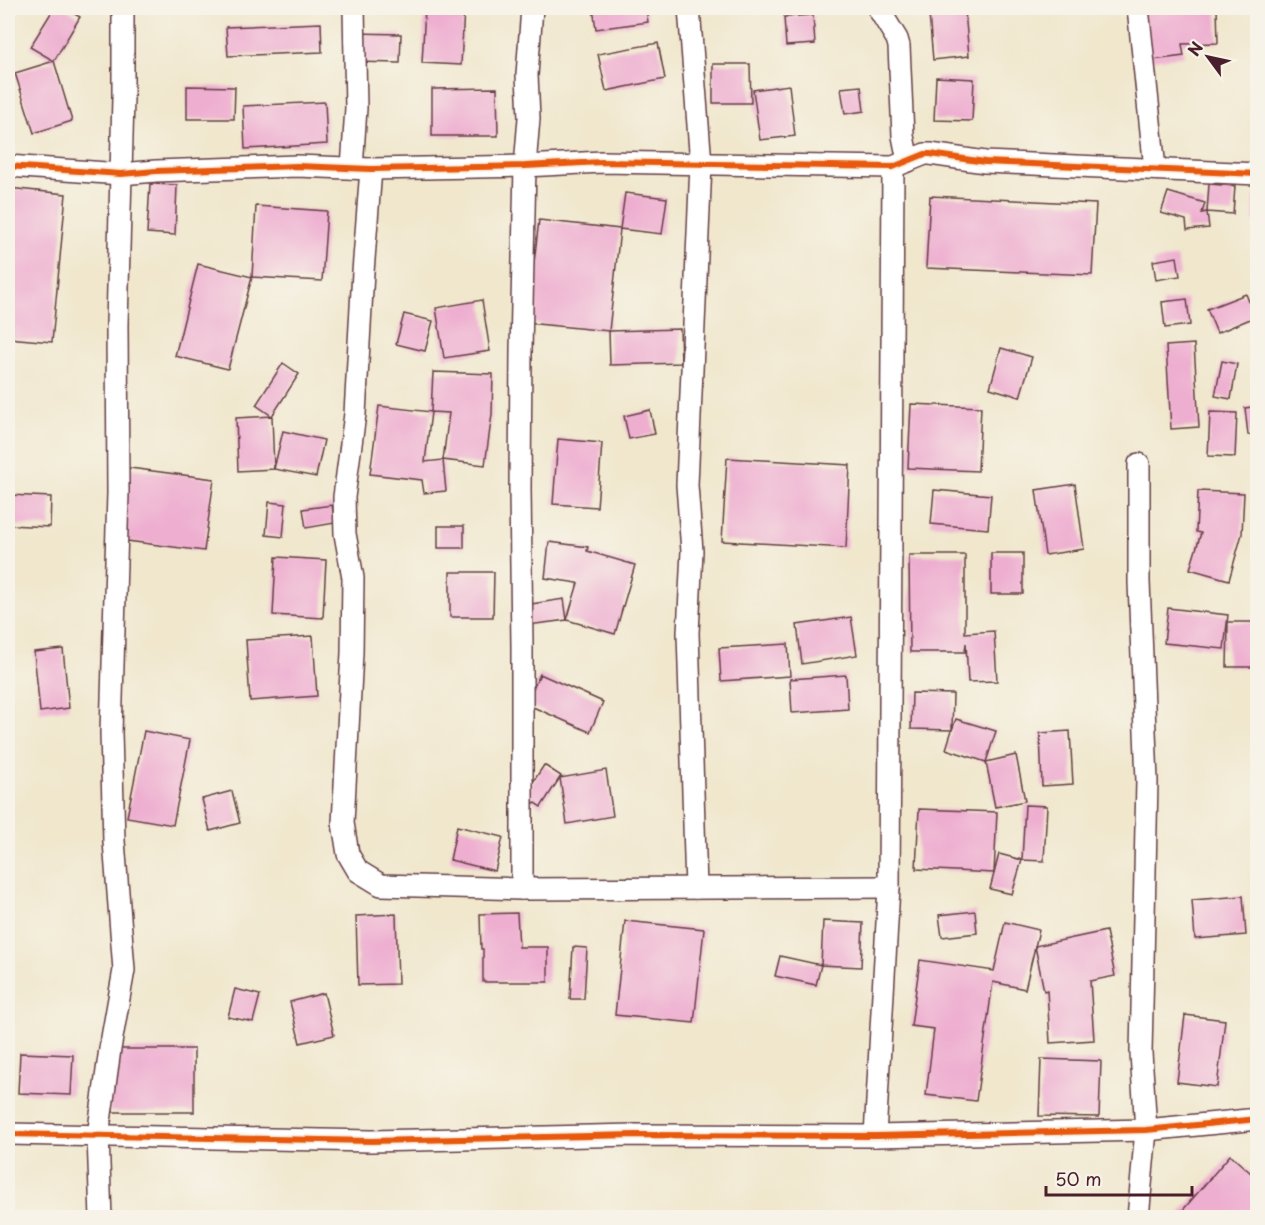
<svg xmlns="http://www.w3.org/2000/svg" width="1265" height="1225" viewBox="0 0 1265 1225" font-family="'Playpen Sans',sans-serif">
  <style>
    .building { fill: #eeaed0 }
    .lines { fill: none; stroke-linecap: round; stroke-linejoin: round }
    .minor-casing { stroke: #633d43; stroke-width: 24 }
    .minor { stroke: #fff; stroke-width: 21 }
    .cycleway-casing { stroke: #f7f3e8; stroke-width: 10 }
    .cycleway { stroke: #e8590c; stroke-width: 6 }
  </style>
  <rect width="100%" height="100%" fill="#f7f3e8"/>
  <filter id="ink" filterUnits="userSpaceOnUse"><feTurbulence type="fractalNoise" baseFrequency=".0167" numOctaves="2"/><feDisplacementMap in="SourceGraphic" scale="12" xChannelSelector="R" yChannelSelector="G"/><feConvolveMatrix kernelMatrix="1 2 1 2 8 2 1 2 1" color-interpolation-filters="sRGB"/></filter>
  <filter id="wash" filterUnits="userSpaceOnUse"><feTurbulence type="fractalNoise" baseFrequency=".008" numOctaves="4" result="noise"/><feDisplacementMap in="SourceGraphic" scale="24" xChannelSelector="R" yChannelSelector="G"/><feGaussianBlur stdDeviation="1.35" result="paint"/><feColorMatrix in="noise" values="0 0 0 0 0 0 0 0 0 0 0 0 0 0 0 0 0 1.4 0 .05"/><feComposite in="paint" operator="in"/></filter>
  <g filter="url(#wash)">
    <rect width="100%" height="100%" fill="#f0e7cd"/>
    <g id="blocks">
      <g class="building">
        <path d="M54 8H64L80 17 54 61 30 47Z"/>
        <path d="M425 8H464L461 65 422 63Z"/>
        <path d="M593 8H646L648 22 596 29Z"/>
        <path d="M1138 8H1217L1218 43 1182 44 1184 56 1145 61Z"/>
        <path d="M965 11 969 56 933 60 929 14Z"/>
        <path d="M813 15 815 44 786 46 784 17Z"/>
        <path d="M321 23 322 52 228 56 226 27Z"/>
        <path d="M355 33 401 34 400 63 354 62Z"/>
        <path d="M658 43 665 79 606 91 598 54Z"/>
        <path d="M54 61 72 121 34 133 15 73Z"/>
        <path d="M713 64H750L751 103H713Z"/>
        <path d="M936 77 974 79 972 121 934 120Z"/>
        <path d="M789 85 795 136 760 140 753 90Z"/>
        <path d="M187 86 235 87 234 119H187Z"/>
        <path d="M861 86 864 111 845 114 841 88Z"/>
        <path d="M497 88 498 136H432V89Z"/>
        <path d="M325 102 327 144 245 149 243 106Z"/>
        <path d="M150 184 177 185 175 235 147 233Z"/>
        <path d="M1209 184 1235 186 1233 214 1207 212Z"/>
        <path d="M8 188 66 194 52 342 8 338Z"/>
        <path d="M1168 192 1205 203 1202 213 1207 212 1209 228 1187 230 1186 220 1161 213Z"/>
        <path d="M625 193 667 198 662 234 620 229Z"/>
        <path d="M930 196 1096 204 1092 275 926 268Z"/>
        <path d="M1254 196H1258V221H1253Z"/>
        <path d="M256 206 327 211 322 281 252 277Z"/>
        <path d="M539 220 620 229 609 331 527 323Z"/>
        <path d="M1177 257 1180 276 1156 280 1153 261Z"/>
        <path d="M198 264 252 277 228 369 175 356Z"/>
        <path d="M1246 294 1255 317 1217 333 1207 309Z"/>
        <path d="M1187 299 1190 325 1165 328 1162 302Z"/>
        <path d="M482 300 490 351 444 358 436 308Z"/>
        <path d="M404 314 433 321 425 351 396 344Z"/>
        <path d="M680 329 681 363 610 365 609 331Z"/>
        <path d="M1194 344 1199 427 1171 429 1166 346Z"/>
        <path d="M1001 348 1032 357 1020 397 990 388Z"/>
        <path d="M1222 361 1237 364 1231 399 1215 396Z"/>
        <path d="M283 363 299 374 272 416 256 405Z"/>
        <path d="M433 372 493 374 492 414 485 465 443 460 449 413 431 412 425 462 443 460 446 491 424 493 422 480 370 474 379 406 431 412Z"/>
        <path d="M911 404 981 407 978 471 908 468Z"/>
        <path d="M1258 406V434L1248 435 1245 408Z"/>
        <path d="M650 410 655 434 629 439 624 416Z"/>
        <path d="M1210 412 1237 413 1235 457 1208 456Z"/>
        <path d="M272 416 274 469 238 471 236 418Z"/>
        <path d="M283 431 324 440 316 477 274 469Z"/>
        <path d="M558 439 602 443 597 507 553 504Z"/>
        <path d="M727 458 850 465 846 548 722 541Z"/>
        <path d="M122 467 214 479 204 551 112 539Z"/>
        <path d="M1075 484 1084 549 1045 555 1036 490Z"/>
        <path d="M934 490 991 495 988 529 931 524Z"/>
        <path d="M1198 491 1244 493 1242 534 1229 580 1190 569 1201 533 1196 532Z"/>
        <path d="M8 495 51 497 50 527 8 525Z"/>
        <path d="M269 502 286 504 283 537 266 535Z"/>
        <path d="M332 505 335 523 306 528 303 509Z"/>
        <rect x="438" y="526" width="26" height="22"/>
        <path d="M549 542 588 547 587 551 635 565 615 634 567 620 578 583 545 578Z"/>
        <rect x="991" y="553" width="32" height="41"/>
        <path d="M909 555H965V633L994 631 997 681 968 682 966 643 965 652H910Z"/>
        <path d="M276 557 326 560 323 618 273 615Z"/>
        <path d="M450 572H494L493 617H450Z"/>
        <path d="M564 599 567 620 528 625 525 605Z"/>
        <path d="M1168 608 1228 615 1224 649 1164 643Z"/>
        <path d="M851 617 857 655 802 664 797 625Z"/>
        <path d="M1228 622H1258V667H1227Z"/>
        <path d="M313 636 317 696 250 701 246 640Z"/>
        <path d="M788 644 790 676 721 681 719 648Z"/>
        <path d="M63 649 69 708 40 712 34 652Z"/>
        <path d="M540 674 603 702 590 732 526 704Z"/>
        <path d="M846 675 848 709 792 713 790 679Z"/>
        <path d="M912 693 953 694 952 730 956 719 996 731 986 762 946 749 952 730 911 729Z"/>
        <path d="M144 731 190 740 173 825 127 817Z"/>
        <path d="M1070 731 1073 784 1042 786 1040 733Z"/>
        <path d="M1016 755 1025 801 995 807 986 762Z"/>
        <path d="M544 765 561 776 541 807 524 796Z"/>
        <path d="M606 770 613 816 567 824 560 778Z"/>
        <path d="M232 791 240 823 210 831 202 799Z"/>
        <path d="M1025 805 1047 806 1044 861 1022 860 1012 894 990 889 999 854 1022 860Z"/>
        <path d="M919 809 997 812 994 873 916 869Z"/>
        <path d="M457 826 503 837 495 871 450 860Z"/>
        <path d="M1243 896 1246 935 1195 939 1192 900Z"/>
        <path d="M975 911 977 933 942 937 939 915Z"/>
        <path d="M517 913 519 947H548V982H483V949H481L480 914Z"/>
        <path d="M396 914 398 984 358 985 356 916Z"/>
        <path d="M625 921 704 929 694 1023 615 1015Z"/>
        <path d="M823 921 863 923 861 967 821 965Z"/>
        <path d="M1005 922 1039 930 1025 989 993 982 976 1101 926 1095 934 1029 911 1026 920 960 994 971Z"/>
        <path d="M1106 931 1115 976 1090 981 1094 1040 1050 1043 1047 990 1044 991 1035 946Z"/>
        <path d="M573 947 587 948 584 999H570Z"/>
        <path d="M780 956 821 965 816 985 775 976Z"/>
        <path d="M235 989 260 995 253 1022 228 1017Z"/>
        <path d="M324 993 334 1035 300 1043 290 1002Z"/>
        <path d="M1185 1015 1225 1020 1217 1087 1177 1082Z"/>
        <rect x="110" y="1049" width="84" height="63"/>
        <path d="M20 1053 73 1055 71 1095 18 1093Z"/>
        <path d="M1041 1059 1101 1061 1099 1117 1039 1116Z"/>
        <path d="M1230 1155 1258 1179V1218H1176Z"/>
      </g>
    </g>
  </g>
  <g filter="url(#ink)">
    <use href="#blocks" fill-opacity="0" stroke="#633d43" stroke-width="1.5"/>
    <g class="lines">
      <defs>
        <g id="minor">
          <path d="M689 8 701 164 687 485 692 551 688 633 696 888"/>
          <path d="M878 8 897 39 899 46 903 136 908 161"/>
          <path d="M1138 8 1155 169"/>
          <path d="M8 166 121 174 156 171 297 166 371 169 525 166 602 162 893 167 925 154H930L985 162 1258 174"/>
          <path d="M352 168 356 108 354 8"/>
          <path d="M371 169 363 272 355 414 344 497 345 534 353 578 352 653 343 823 348 854 358 871 381 885 522 889 889 887"/>
          <path d="M522 889V646L520 489 521 351 525 166 529 118 527 75 532 8"/>
          <path d="M8 1134 371 1141 635 1135 875 1136 1146 1130 1258 1119"/>
          <path d="M875 1136 889 887 893 167"/>
          <path d="M101 1218 98 1136 110 1049 124 970 114 841 111 733 118 493 117 325 123 98V8"/>
          <path d="M1138 1218 1146 1130 1141 1053 1147 781 1139 582V464"/>
        </g>
      </defs>
      <use href="#minor" class="minor-casing"/>
      <use href="#minor" class="minor"/>
      <defs>
        <g id="cycleway">
          <path d="M8 166 121 174 156 171 297 166 371 169 525 166 602 162 893 167 925 154H930L985 162 1258 174"/>
          <path d="M8 1134 371 1141 635 1135 875 1136 1146 1130 1258 1119"/>
        </g>
      </defs>
      <use href="#cycleway" class="cycleway-casing"/>
      <use href="#cycleway" class="cycleway"/>
    </g>
  </g>
  <rect width="1265" height="1225" fill="none" stroke="#f7f3e8" stroke-width="30"/>
  <g transform="translate(1208 57) rotate(303)" stroke="#f7f3e8" stroke-width="4.5" paint-order="stroke">
  <path d="M0-4.5L10 22L0 15L-10 22Z" fill="#4a1f2b"/>
  <text y="-9" font-size="16" font-weight="bold" text-anchor="middle" fill="#4a1f2b">N</text>
  </g>
  <path d="M1046 1186v9h146v-9" fill="none" stroke="#4a1f2b" stroke-width="3"/>
  <text x="1055" y="1186" font-size="18" fill="#4a1f2b" stroke="#f7f3e8" stroke-width="4.5" paint-order="stroke">50 m</text>
</svg>
